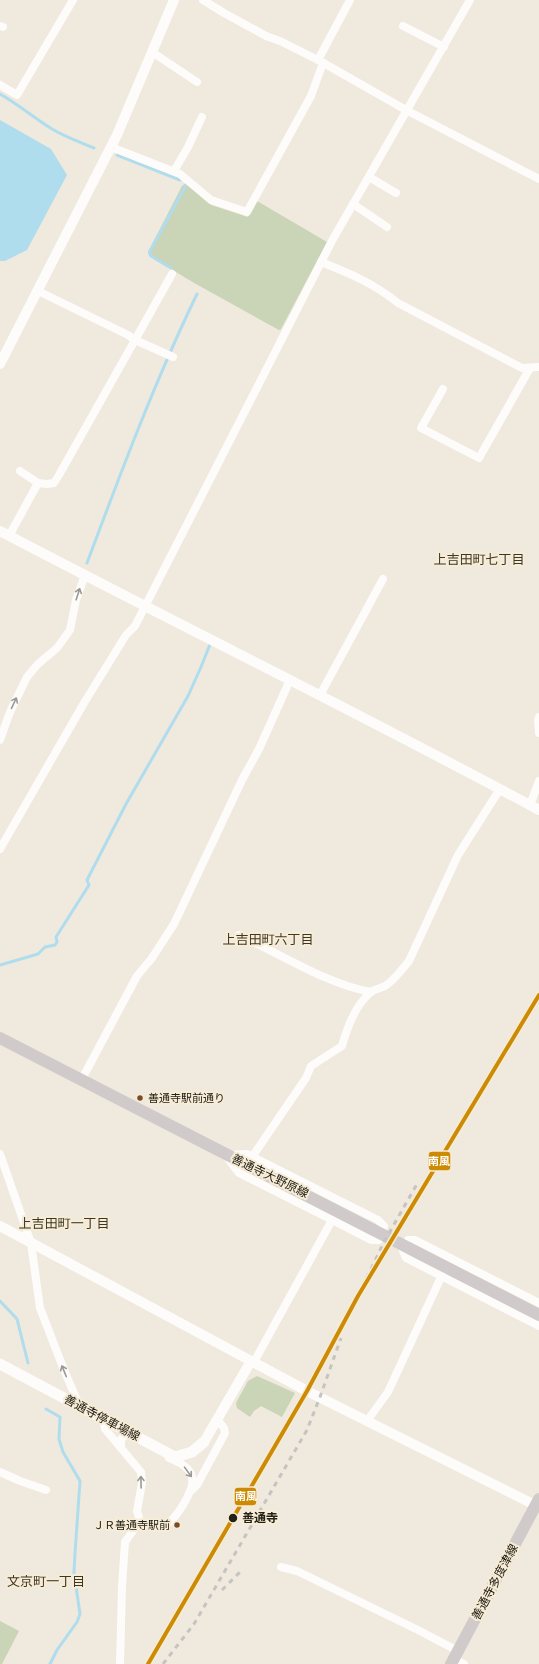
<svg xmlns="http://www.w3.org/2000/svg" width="539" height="1664" viewBox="0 0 539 1664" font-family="Roboto,'Noto Sans JP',sans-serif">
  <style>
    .green { fill: #cad4b6 }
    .water { fill: #b0dded }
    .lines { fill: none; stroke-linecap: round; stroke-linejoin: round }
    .stream { stroke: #b0dded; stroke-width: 3 }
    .minor { stroke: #fdfcfa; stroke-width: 8 }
    .tertiary { stroke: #fdfcfa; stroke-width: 10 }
    .secondary { stroke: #fdfcfa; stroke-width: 11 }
    .primary { stroke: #d0cbca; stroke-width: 12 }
    .rail { stroke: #c5c4c1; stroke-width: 3; stroke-dasharray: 5 5; stroke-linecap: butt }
    .rail-1-casing { stroke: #f7ecd6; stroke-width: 7 }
    .rail-1 { stroke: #cd8b05; stroke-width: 4 }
    .oneway { stroke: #9b9994 }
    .bus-dot { fill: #7a4b2a; stroke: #f7ecd6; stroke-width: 1.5 }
    .stop-dot { fill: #242018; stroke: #f7ecd6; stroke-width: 1.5 }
    .labels { text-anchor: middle; stroke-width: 4; stroke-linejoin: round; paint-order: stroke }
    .bus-label { font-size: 11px; fill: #242018; stroke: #f7ecd6; text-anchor: start }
    .street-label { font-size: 12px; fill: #242018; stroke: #f7ecd6 }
    .stop-label { font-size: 12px; font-weight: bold; fill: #242018; stroke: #f7ecd6; text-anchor: start }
    .neighbourhood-label { font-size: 13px; fill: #3f3725; stroke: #f7ecd6 }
    .line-badge { stroke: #f7ecd6; stroke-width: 1.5 }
    .badge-label { font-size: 11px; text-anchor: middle; font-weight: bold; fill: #fff }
  </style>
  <rect width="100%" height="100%" fill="#efe9de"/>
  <g class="green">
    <path d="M186 183 211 205 248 217 257 201 327 242 281 329 279 330 196 284 149 256 148 252 182 186Z"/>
    <path d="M257 1376 295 1393 282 1417 261 1406 254 1411 250 1417 237 1408 236 1403 248 1381Z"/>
    <path d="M0 1621 19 1631 2 1664H0Z"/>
  </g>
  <path class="water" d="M0 120 51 149 67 175 27 250 5 261H0Z"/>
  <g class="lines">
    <g class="stream">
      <path d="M0 94C18 104 34 118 52 129 65 137 80 142 94 148"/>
      <path d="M117 155 180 180"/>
      <path d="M171 268 151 256 150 251 186 185"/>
      <path d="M87 563C121 472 155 381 197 294"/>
      <path d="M0 965 38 954 45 947 55 945 57 942 56 937 89 885 87 880 126 804 188 696 201 667 211 642"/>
      <path d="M0 1301 17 1319 28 1363"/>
      <path d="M46 1409 60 1417 59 1439 63 1452 80 1481 75 1553 74 1573 80 1614 77 1622 57 1650 50 1664"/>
    </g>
    <g class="minor">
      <path d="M203 0 224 13 266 36 280 41 320 61 406 110 539 179"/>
      <path d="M0 26 3 27"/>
      <path d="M403 26 444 47"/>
      <path d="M152 52 197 82"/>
      <path d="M318 60 350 0"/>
      <path d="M0 85 17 95 73 0"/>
      <path d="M111 147 180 174 211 200 247 212 311 96 323 63"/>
      <path d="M174 171 188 147 202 117"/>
      <path d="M369 177 396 193"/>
      <path d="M353 204 387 227"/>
      <path d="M321 262C351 274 373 283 398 303L522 368 539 367"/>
      <path d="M172 274 135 340 173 357"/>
      <path d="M443 389 421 428 479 458 530 368"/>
      <path d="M20 471 38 483"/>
      <path d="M9 536 38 483 47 484 54 483 59 475 135 340 128 335 38 291"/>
      <path d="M320 695 383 579"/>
      <path d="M539 717 538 720 539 733"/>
      <path d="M0 740 10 712 27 677 38 664 57 648 70 630 76 600 85 575"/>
      <path d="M530 805 539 781"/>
      <path d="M0 849 84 703 126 635 135 626 333 239 470 0"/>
      <path d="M239 935C281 954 326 984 371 992"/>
      <path d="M82 1079 137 976 152 958 174 924 242 780 259 749 290 680"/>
      <path d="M0 1154 31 1243 40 1308 64 1370 80 1407"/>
      <path d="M229 1155 247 1154 378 1220 384 1226 379 1240H371L332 1220"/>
      <path d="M227 1157 239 1173 332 1220 254 1362"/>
      <path d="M252 1157 306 1078 311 1066 342 1046C347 1028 356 1004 371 992 375 989 381 988 385 986 395 980 402 969 409 961L458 855 500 789"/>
      <path d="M539 1303 415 1240H408L403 1251 406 1258 539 1326"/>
      <path d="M103 1419 105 1429 141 1472 142 1483 137 1511 140 1521C147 1524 155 1529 163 1526 175 1522 195 1490 192 1477 190 1467 177 1461 169 1458"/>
      <path d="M367 1421 388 1392 442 1275"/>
      <path d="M121 1448V1439L129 1432"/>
      <path d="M0 1472 20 1481 46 1490"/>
      <path d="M192 1490 197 1485 225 1433 224 1428 217 1419"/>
      <path d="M281 1567 297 1571 418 1630 458 1651"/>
      <path d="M454 1659 464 1664"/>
      <path d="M120 1664 122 1586 125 1542 140 1521"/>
    </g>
    <g class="tertiary">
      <path d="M0 364 117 135 174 0"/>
      <path d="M0 531C179 625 361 714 539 810"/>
      <path d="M0 1226 307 1391 539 1507"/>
      <path d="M204 1442 251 1361"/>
    </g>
    <path class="secondary" d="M0 1364 175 1457 192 1452 204 1442"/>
    <g class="primary">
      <path d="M0 1038 539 1315"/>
      <path d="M451 1664 539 1499"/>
    </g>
    <g class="rail">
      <path d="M358 1296 384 1242 417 1184"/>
      <path d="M222 1590 243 1569"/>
      <path d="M163 1664 194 1624 307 1430 320 1397 341 1338"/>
    </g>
    <defs>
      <path id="rail-1" d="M148 1664 307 1391 358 1296 539 995"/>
    </defs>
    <use href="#rail-1" class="rail-1-casing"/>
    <use href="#rail-1" class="rail-1"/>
  </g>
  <defs><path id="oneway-shaft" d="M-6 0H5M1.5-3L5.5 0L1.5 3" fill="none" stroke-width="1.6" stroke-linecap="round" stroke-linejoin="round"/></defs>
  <g class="oneway">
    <use href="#oneway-shaft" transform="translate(78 594) rotate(-72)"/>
    <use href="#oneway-shaft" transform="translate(14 703) rotate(-65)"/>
    <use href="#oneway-shaft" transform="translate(64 1371) rotate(-112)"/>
    <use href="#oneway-shaft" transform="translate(188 1472) rotate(54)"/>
    <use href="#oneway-shaft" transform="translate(141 1482) rotate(-91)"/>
  </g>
  <g class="bus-dot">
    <circle cx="140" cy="1098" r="3.5"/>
    <circle cx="177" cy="1525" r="3.5"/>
  </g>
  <circle class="stop-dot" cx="233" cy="1518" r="5"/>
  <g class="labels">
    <g class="bus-label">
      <text x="148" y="1102">善通寺駅前通り</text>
      <text x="170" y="1529" text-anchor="end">ＪＲ善通寺駅前</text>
    </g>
    <g class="street-label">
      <text transform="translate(270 1176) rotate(26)" y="4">善通寺大野原線</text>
      <text transform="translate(102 1418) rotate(28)" y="4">善通寺停車場線</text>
      <text transform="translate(495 1582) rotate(-62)" y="4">善通寺多度津線</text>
    </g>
    <g class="stop-label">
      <text x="242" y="1522">善通寺</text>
    </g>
    <g class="neighbourhood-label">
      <text x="479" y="564">上吉田町七丁目</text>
      <text x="268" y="944">上吉田町六丁目</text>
      <text x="64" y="1228">上吉田町一丁目</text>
      <text x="46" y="1586">文京町一丁目</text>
    </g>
  </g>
  <g class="line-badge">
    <rect x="428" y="1151" width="23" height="20" rx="4" fill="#cd8b05"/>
    <rect x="234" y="1487" width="23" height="19" rx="4" fill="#cd8b05"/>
  </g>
  <g class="badge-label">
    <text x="439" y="1165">南風</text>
    <text x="246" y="1500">南風</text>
  </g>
</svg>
